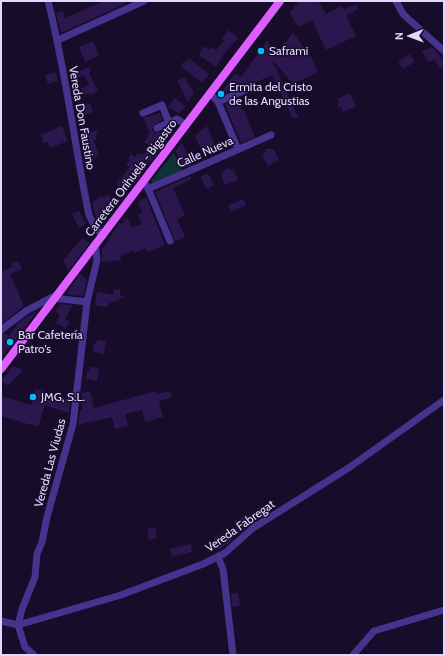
<svg xmlns="http://www.w3.org/2000/svg" width="445" height="656" viewBox="0 0 445 656" font-family="Cabin,sans-serif">
  <style>
    .green { fill: #103135 }
    .building { fill: #2b174d }
    .lines { fill: none; stroke-linecap: round; stroke-linejoin: round }
    .minor { stroke: #45338e; stroke-width: 7 }
    .major { stroke: #dc5eff; stroke-width: 8 }
    .poi-dot { fill: #03beff; stroke: #170d2a; stroke-width: 1.5 }
    .labels { text-anchor: middle; stroke-width: 3; stroke-linejoin: round; paint-order: stroke }
    .poi-label { font-size: 12px; fill: #e2d7ff; stroke: #170d2a; text-anchor: start }
    .street-label { font-size: 12px; fill: #e2d7ff; stroke: #170d2a }
  </style>
  <rect width="100%" height="100%" fill="#170d2a"/>
  <path class="green" d="M174 153 182 171 153 186 151 181Z"/>
  <g class="building">
    <path d="M103 1H123L125 4 61 33 56 13 63 11 65 18Z"/>
    <path d="M299 1H318L326 14 342 6 344 10 356 4 358 9 346 15 356 36 326 50 312 20 298 27 290 13Z"/>
    <path d="M228 30 238 38 229 49 228 48 216 67 199 55 200 52 205 46 210 50 212 47 216 50 224 41 222 39Z"/>
    <path d="M293 32 311 57 318 72 293 84 271 58 298 117 293 119 272 75 250 85 245 84 239 87 235 84 230 91 221 95 220 94 235 73 241 77 267 41 277 54Z"/>
    <path d="M93 41 99 56 85 62 79 47Z"/>
    <path d="M433 47 444 62V66L440 69 435 60 428 62 422 51Z"/>
    <path d="M410 54 415 62 403 69 398 61Z"/>
    <path d="M190 59 209 74 202 83 182 67 181 64Z"/>
    <path d="M89 67 91 72 89 73 98 91 90 95 89 93 84 95 81 88 89 85 84 75 73 80 69 71 76 68 77 72Z"/>
    <path d="M55 72 58 81 48 84 45 75Z"/>
    <path d="M184 77 194 93 188 102 177 81Z"/>
    <path d="M350 93 356 106 343 112 341 107H337L339 103 337 99Z"/>
    <path d="M175 98 185 106 179 114 168 107Z"/>
    <path d="M238 99 242 111 244 110 255 137 241 143 225 104Z"/>
    <path d="M90 103 93 112 79 117 76 109Z"/>
    <path d="M160 113 162 120 153 125 152 130 156 133 161 132 167 140 151 162 149 160 143 169 144 171 136 182 126 192 116 184 130 167 126 165 130 160 128 158 131 154 135 157 138 153 141 155 142 153 144 154 150 146 144 142 150 133 143 118Z"/>
    <path d="M62 126 68 141 50 148 48 142 44 143 41 135Z"/>
    <path d="M207 126 216 148 203 154 195 136Z"/>
    <path d="M90 130 91 132 96 130 98 134 95 136 97 139 94 141 99 156 84 162 82 152 88 150 83 138 84 133Z"/>
    <path d="M182 142 191 165 184 168 175 151Z"/>
    <path d="M264 149H274L279 160 268 166 262 154 266 152Z"/>
    <path d="M229 168 230 170 233 169 238 180 225 185 221 175 223 173 222 171Z"/>
    <path d="M208 173 214 185 206 189 201 177Z"/>
    <path d="M190 176 192 179 173 188 185 215 177 219 185 237 175 241 155 192Z"/>
    <path d="M102 195 104 198 108 195 117 204 96 218 92 203Z"/>
    <path d="M146 197 165 245 147 252 146 248 134 253 133 250 120 256 122 260 102 262V250L120 222 121 225 127 217 132 228 142 224 138 215 143 213 137 202Z"/>
    <path d="M243 199 246 205 231 212 228 206Z"/>
    <path d="M79 211 86 224 79 228 72 214Z"/>
    <path d="M83 238 90 243 68 271 63 260Z"/>
    <path d="M18 261 22 269 10 274 24 306 1 324V272L12 267 11 264Z"/>
    <path d="M80 274 87 280 83 296 68 295V292Z"/>
    <path d="M120 289V296L125 297 108 304V306L105 307 95 305 97 292 114 295 113 290Z"/>
    <path d="M60 304 73 305 65 319 70 322 65 328 56 323 60 315 55 311Z"/>
    <path d="M38 310 9 348 1 359V335L5 333 9 336 19 322Z"/>
    <path d="M97 340 106 341 104 354 93 352 94 343 96 344Z"/>
    <path d="M13 366 23 370 8 386 1 381Z"/>
    <path d="M90 367 99 368 97 381 86 379 87 371H89Z"/>
    <path d="M36 389 70 400 69 413 45 405 38 427 1 416V396L31 405Z"/>
    <path d="M90 391 94 408 156 391 157 394 170 391 172 397 159 401 163 417 145 422 142 410 125 414 128 426 115 429 112 417 78 425 80 411 83 410 81 402 82 401V393Z"/>
    <path d="M265 505 269 512 241 532 231 536 232 540 219 550 213 538 236 527 234 521 258 511 257 509Z"/>
    <path d="M155 527 157 538 149 540 147 529Z"/>
    <path d="M191 544 192 552 172 556 170 549Z"/>
    <path d="M238 593 240 606 232 607 231 594Z"/>
  </g>
  <g class="lines">
    <g class="minor">
      <path d="M48 1C66 71 74 144 89 215L94 225 103 236"/>
      <path d="M396 1 403 14 444 51"/>
      <path d="M58 40 144 1"/>
      <path d="M210 93 218 102 238 149"/>
      <path d="M218 102 247 89"/>
      <path d="M143 113 162 105 169 123"/>
      <path d="M157 128 177 119 186 125"/>
      <path d="M147 186 170 241"/>
      <path d="M148 189 271 135"/>
      <path d="M54 298 87 302"/>
      <path d="M1 330 26 311 58 294"/>
      <path d="M218 557 223 569 233 655"/>
      <path d="M1 621 18 625 121 595 203 564 225 553 253 528 350 467 444 400"/>
      <path d="M34 655 25 647 18 625 22 609 35 577 37 554 42 542 47 517 73 424 87 302 97 260 95 244"/>
      <path d="M353 655 374 631 444 610"/>
    </g>
    <path class="major" d="M1 369 280 1"/>
  </g>
  <g class="poi-dot">
    <circle cx="261" cy="51" r="4"/>
    <circle cx="221" cy="94" r="4"/>
    <circle cx="10" cy="342" r="4"/>
    <circle cx="33" cy="397" r="4"/>
  </g>
  <g class="labels">
    <g class="poi-label">
      <text x="269" y="55">Saframi</text>
      <text x="229" y="91">Ermita del Cristo<tspan x="229" dy="14">de las Angustias</tspan></text>
      <text x="18" y="339">Bar Cafetería<tspan x="18" dy="14">Patro's</tspan></text>
      <text x="41" y="401">JMG, S.L.</text>
    </g>
    <g class="street-label">
      <text transform="translate(82 118) rotate(80)" y="4">Vereda Don Faustino</text>
      <text transform="translate(205 152) rotate(-24)" y="4">Calle Nueva</text>
      <text transform="translate(131 178) rotate(-53)" y="4">Carretera Orihuela - Bigastro</text>
      <text transform="translate(50 463) rotate(-75)" y="4">Vereda Las Viudas</text>
      <text transform="translate(240 526) rotate(-35)" y="4">Vereda Fabregat</text>
    </g>
  </g>
  <rect width="445" height="656" fill="none" stroke="#e2d7ff" stroke-width="4"/>
  <g transform="translate(409 36) rotate(269)" stroke="#170d2a" stroke-width="3" paint-order="stroke">
  <path d="M0-3L7 15L0 10L-7 15Z" fill="#e2d7ff"/>
  <text y="-6" font-size="11" font-weight="bold" text-anchor="middle" fill="#e2d7ff">N</text>
  </g>
</svg>
